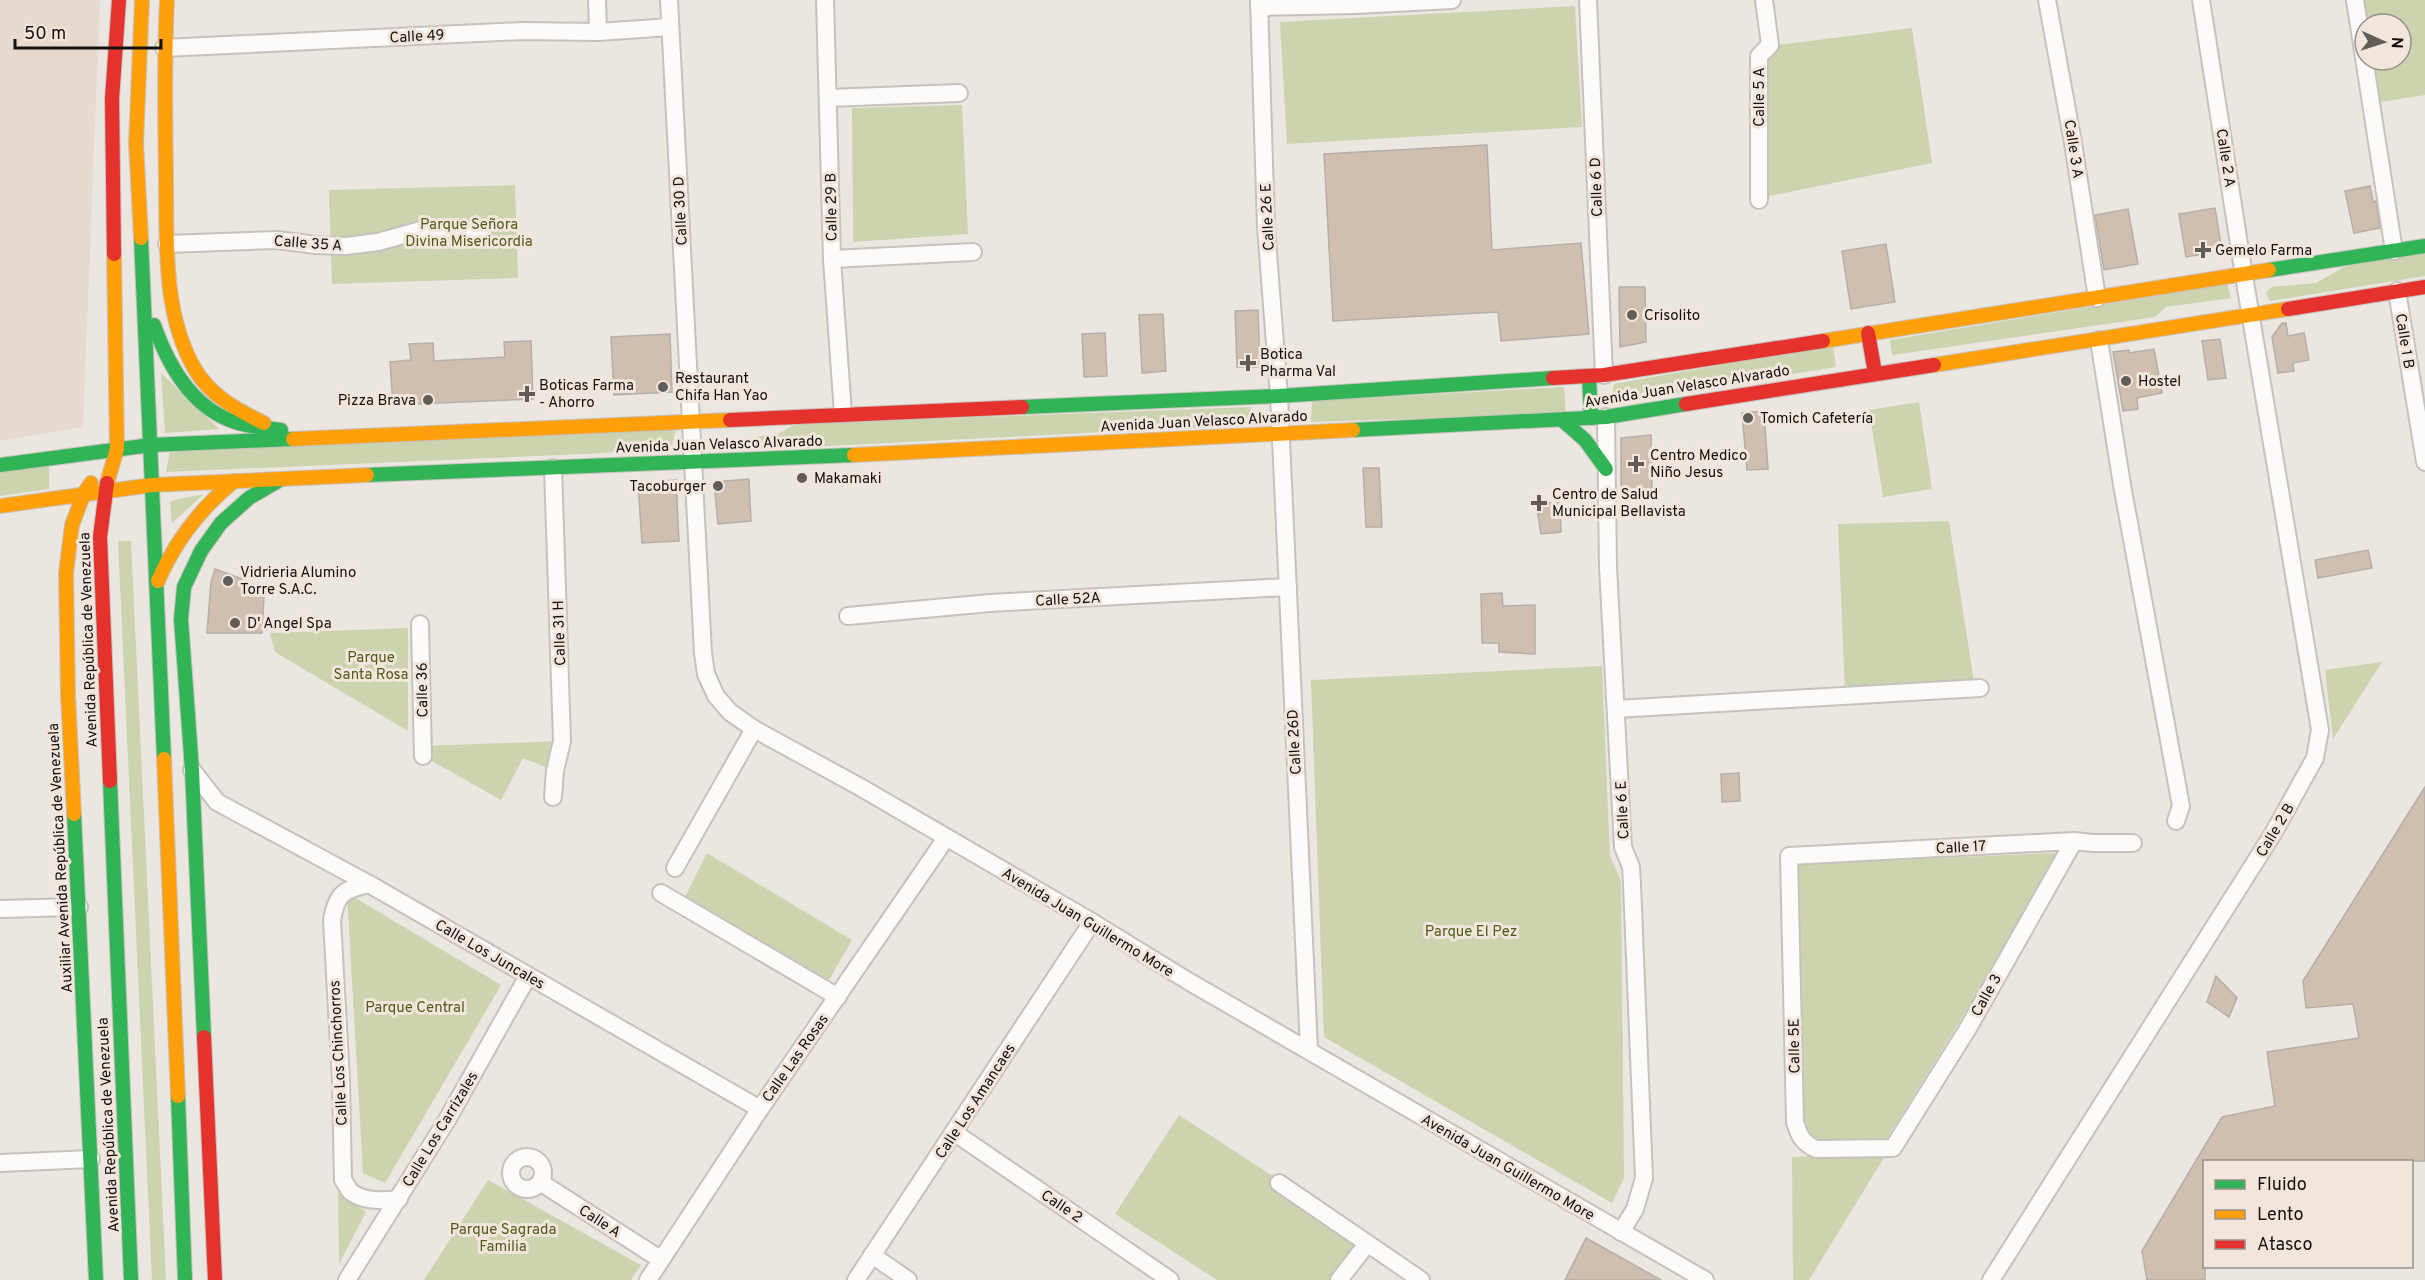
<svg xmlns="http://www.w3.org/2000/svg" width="2425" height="1280" viewBox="0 0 2425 1280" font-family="Overpass,sans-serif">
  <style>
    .built { fill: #e6dad0 }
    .green { fill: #ccd3af }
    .building { fill: #d0beaf; stroke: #b4afab; stroke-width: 1.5 }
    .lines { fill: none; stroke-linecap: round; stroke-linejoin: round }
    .street-casing { stroke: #c6c1bd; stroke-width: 20 }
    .fast-casing { stroke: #c6c1bd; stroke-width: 16 }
    .slow-casing { stroke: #c6c1bd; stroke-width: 16 }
    .jam-casing { stroke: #c6c1bd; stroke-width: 16 }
    .street { stroke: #fcfbfa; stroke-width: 16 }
    .fast { stroke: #30b455; stroke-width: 14 }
    .slow { stroke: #ff9f0a; stroke-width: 14 }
    .jam { stroke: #e5322d; stroke-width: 14 }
    .poi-dot { fill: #605c58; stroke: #f1e5dc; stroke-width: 2 }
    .labels { text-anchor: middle; stroke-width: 6; stroke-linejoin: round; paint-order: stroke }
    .street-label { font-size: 15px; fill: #15110e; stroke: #f1e5dc }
    .park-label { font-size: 15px; fill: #4f5d1a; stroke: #f1e5dc }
    .poi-label { font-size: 15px; fill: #15110e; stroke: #f1e5dc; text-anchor: start }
  </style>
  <rect width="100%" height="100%" fill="#ece6e1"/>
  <path class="built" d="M0 0H100L83 427 0 441Z"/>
  <g class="green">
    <path d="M2364 0H2425V95L2380 102 2373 60H2401V24H2368Z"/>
    <path d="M1575 6 1582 127 1287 144 1280 22Z"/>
    <path d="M1912 28 1932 163 1769 196 1763 47Z"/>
    <path d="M962 105 968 234 853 242 852 108Z"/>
    <path d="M515 185 518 278 332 284 329 190Z"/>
    <path d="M2425 253V276L2270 301 2266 293 2272 287 2316 283 2346 266Z"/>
    <path d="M2227 284 2231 298 2166 307 2155 317 1892 355 1890 340Z"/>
    <path d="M1833 345 1836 367 1611 404 1614 384Z"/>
    <path d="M161 373 219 429 165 433Z"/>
    <path d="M1564 387 1566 414 1311 422 1312 401Z"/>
    <path d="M1919 402 1932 489 1883 497 1869 410Z"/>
    <path d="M1251 407 1249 425 725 451V441L778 434 796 424Z"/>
    <path d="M676 429 672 445 607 453 166 472 170 451Z"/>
    <path d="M49 464V489L0 496V472Z"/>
    <path d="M204 494 172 523 170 501Z"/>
    <path d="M1949 521 1974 682 1845 693 1838 524Z"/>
    <path d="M118 541H131L166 1280H152Z"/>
    <path d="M408 628V731L275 652 270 633Z"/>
    <path d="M2382 662 2333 739 2325 670Z"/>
    <path d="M1602 666 1610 856 1621 881 1624 1178 1612 1203 1324 1037 1311 680Z"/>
    <path d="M562 741 555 771 523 758 501 800 423 756V746Z"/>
    <path d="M707 853 852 940 829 980 685 897Z"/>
    <path d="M2057 853 2062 857 1886 1140 1815 1142 1805 1132 1802 1107 1792 864Z"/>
    <path d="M347 893 501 985 385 1183 363 1173Z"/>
    <path d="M1179 1115 1362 1234 1333 1280H1217L1115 1214Z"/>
    <path d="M1881 1154 1885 1156 1809 1280H1793L1792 1157Z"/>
    <path d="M488 1180 641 1265 631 1280H424Z"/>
    <path d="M338 1192 366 1212 339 1264Z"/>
  </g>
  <g class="building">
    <path d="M1487 145 1492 250 1581 243 1589 334 1501 341 1498 312 1333 321 1324 154Z"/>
    <path d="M2370 186 2373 202 2376 201 2380 228 2354 233 2345 191Z"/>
    <path d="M2215 208 2222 251 2186 257 2179 214Z"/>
    <path d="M2128 209 2138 264 2104 270 2095 215Z"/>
    <path d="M1886 244 1895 302 1851 309 1842 251Z"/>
    <path d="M1619 287H1645L1646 342 1620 347Z"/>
    <path d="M1258 310 1260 367H1237L1235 311Z"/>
    <path d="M1163 314 1166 371 1142 373 1139 315Z"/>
    <path d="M2282 323H2286L2288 336 2304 333 2309 360 2293 363 2294 371 2278 373 2272 337Z"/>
    <path d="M1105 333 1107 376 1084 377 1082 334Z"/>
    <path d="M670 334 672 392 614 395 611 337Z"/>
    <path d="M2220 339 2226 378 2208 380 2202 341Z"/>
    <path d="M531 341 533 399 393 405 390 362 411 360 409 344 433 343 434 361 505 357 504 342Z"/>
    <path d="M2154 349 2162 393 2137 398 2138 409 2123 411 2113 352 2129 350V353Z"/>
    <path d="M1764 411 1768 469 1747 470 1742 413Z"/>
    <path d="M1651 435 1652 490 1621 492V438Z"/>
    <path d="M1363 468H1379L1382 527H1366Z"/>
    <path d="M749 479 751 521 718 524 714 482Z"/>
    <path d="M676 480 679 541 642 543 638 483Z"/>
    <path d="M1536 503H1560L1561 532 1541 534Z"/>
    <path d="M2368 550 2372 568 2318 578 2315 560Z"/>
    <path d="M215 569 245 580 242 590 264 596 262 633H207L211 582Z"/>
    <path d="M1502 593 1503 606 1535 605V654L1499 652V643H1482L1481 594Z"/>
    <path d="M1739 773 1740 801 1722 802 1721 774Z"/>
    <path d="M2425 787V1161H2205V1280H2147L2142 1251 2222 1117 2275 1106 2267 1052 2359 1038 2353 1004 2306 1008 2303 981Z"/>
    <path d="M2216 976 2237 998 2229 1017 2207 1002Z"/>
    <path d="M1586 1238 1661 1280H1565Z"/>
  </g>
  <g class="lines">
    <defs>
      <g id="street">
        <path d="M597 0 598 32"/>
        <path d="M669 0 703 653 706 674 716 696 730 712 754 729 860 787 1092 922 1188 981 1705 1280"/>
        <path d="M825 0 832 259 843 414"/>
        <path d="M1259 0 1266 227 1279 396 1309 1050"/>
        <path d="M1588 0 1604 375"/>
        <path d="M2047 0 2073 143 2097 298"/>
        <path d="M2355 0 2394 251"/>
        <path d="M1259 7 1355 5 1452 0"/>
        <path d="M164 48 522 31 598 32 670 27"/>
        <path d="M828 98 959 93"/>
        <path d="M1759 200V56L1770 45 1764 0"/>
        <path d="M167 244 277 240 316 245 346 246 378 242 421 230 441 228 483 231"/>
        <path d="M832 259 973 252"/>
        <path d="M2397 291 2425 462"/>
        <path d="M2099 340 2122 485 2181 806 2176 821"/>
        <path d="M1606 417 1608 567 1623 847 1631 867 1632 884 1644 1178 1635 1209 1621 1232"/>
        <path d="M848 616 990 603 1288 587"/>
        <path d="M420 624 423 756"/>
        <path d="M1616 709 1980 688"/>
        <path d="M192 770 217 802 369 884 760 1109"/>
        <path d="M553 797 555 771 562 741 553 468"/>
        <path d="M2074 841 1967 1030 1893 1148 1816 1149C1803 1143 1799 1136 1795 1122L1789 856 2074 841 2093 843H2133"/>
        <path d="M675 868 754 729"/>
        <path d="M369 884C343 890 337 893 332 920L341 1081 343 1180C346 1183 348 1190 351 1192 364 1202 384 1201 399 1199"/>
        <path d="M661 893 838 997"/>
        <path d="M0 909 79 907"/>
        <path d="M955 1133 1170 1280"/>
        <circle cx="527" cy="1173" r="16"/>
        <path d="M0 1163 91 1159"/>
        <path d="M540 1182 660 1259"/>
        <path d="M1279 1183 1421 1280"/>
        <path d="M872 1255 908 1280"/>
        <path d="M347 1280 447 1120 528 976"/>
        <path d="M648 1280 760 1109 946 838"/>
        <path d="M856 1280 1092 922"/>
        <path d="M1339 1280 1367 1244"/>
        <path d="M1991 1280 2274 832 2315 758 2320 730 2244 276 2201 0"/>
      </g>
      <g id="fast">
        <path d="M141 238 164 759"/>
        <path d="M2269 270 2425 246"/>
        <path d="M154 325C168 365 192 408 235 422 250 427 266 428 281 430"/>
        <path d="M1589 376 1591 418"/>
        <path d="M1022 407 1279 396 1553 378"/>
        <path d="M1562 420 1585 440 1606 469"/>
        <path d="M1353 430 1606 417 1686 404"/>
        <path d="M0 465 151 445 293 439"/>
        <path d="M367 475 854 455"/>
        <path d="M110 781 131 1280"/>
        <path d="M74 814 96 1280"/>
        <path d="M204 1037 192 770 181 619 184 587 201 551 221 523 249 498 278 481"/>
        <path d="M178 1096 185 1280"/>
      </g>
      <g id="slow">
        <path d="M167 0C164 60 165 119 166 178 167 241 162 315 196 371 211 396 239 411 264 423"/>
        <path d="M141 238 136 143 142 0"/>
        <path d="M1823 341 2269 270"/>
        <path d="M1934 365 2288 309"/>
        <path d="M293 439 730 420"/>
        <path d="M854 455 1353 430"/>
        <path d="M107 483 117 449 114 254"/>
        <path d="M0 506 152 485 367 475"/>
        <path d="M158 581C175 541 200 509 234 481"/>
        <path d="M164 759 178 1096"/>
        <path d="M74 814 68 696 66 573 72 525 84 493 91 483"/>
      </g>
      <g id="jam">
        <path d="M114 254 112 99 119 0"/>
        <path d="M2288 309 2425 287"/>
        <path d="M1868 333 1875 373"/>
        <path d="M1553 378 1604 375 1823 341"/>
        <path d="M1686 404 1934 365"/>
        <path d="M730 420 1022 407"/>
        <path d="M107 483 100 537 110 781"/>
        <path d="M204 1037 215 1280"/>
      </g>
    </defs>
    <use href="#street" class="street-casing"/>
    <use href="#fast" class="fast-casing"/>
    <use href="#slow" class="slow-casing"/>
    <use href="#jam" class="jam-casing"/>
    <use href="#street" class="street"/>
    <use href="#fast" class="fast"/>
    <use href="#slow" class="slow"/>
    <use href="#jam" class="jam"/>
  </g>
  <g class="poi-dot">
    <path d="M2200 241h6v6h6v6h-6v6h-6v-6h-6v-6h6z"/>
    <circle cx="1632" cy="315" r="6"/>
    <path d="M1245 354h6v6h6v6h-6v6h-6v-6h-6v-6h6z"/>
    <circle cx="2126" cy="381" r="6"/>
    <circle cx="663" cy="387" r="6"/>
    <path d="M524 385h6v6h6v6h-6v6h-6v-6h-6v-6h6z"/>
    <circle cx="428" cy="400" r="6"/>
    <circle cx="1748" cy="418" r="6"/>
    <path d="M1633 455h6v6h6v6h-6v6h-6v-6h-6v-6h6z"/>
    <circle cx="802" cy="478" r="6"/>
    <circle cx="718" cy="486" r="6"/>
    <path d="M1536 494h6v6h6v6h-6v6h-6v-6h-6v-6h6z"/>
    <circle cx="228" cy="581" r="6"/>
    <circle cx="235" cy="623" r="6"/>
  </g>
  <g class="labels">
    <g class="street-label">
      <text transform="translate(417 36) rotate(-3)" y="5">Calle 49</text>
      <text transform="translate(1759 97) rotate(-90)" y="5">Calle 5 A</text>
      <text transform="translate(2074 149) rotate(81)" y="5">Calle 3 A</text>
      <text transform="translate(2226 158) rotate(81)" y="5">Calle 2 A</text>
      <text transform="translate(1596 187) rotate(-92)" y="5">Calle 6 D</text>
      <text transform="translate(831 207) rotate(-91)" y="5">Calle 29 B</text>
      <text transform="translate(680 211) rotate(-93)" y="5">Calle 30 D</text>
      <text transform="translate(1267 217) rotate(-93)" y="5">Calle 26 E</text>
      <text transform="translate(308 243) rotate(4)" y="5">Calle 35 A</text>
      <text transform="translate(2405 341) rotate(81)" y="5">Calle 1 B</text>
      <text transform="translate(1687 386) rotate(-9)" y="5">Avenida Juan Velasco Alvarado</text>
      <text transform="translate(1204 421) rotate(-3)" y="5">Avenida Juan Velasco Alvarado</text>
      <text transform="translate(719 444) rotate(-2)" y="5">Avenida Juan Velasco Alvarado</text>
      <text transform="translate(1068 599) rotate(-3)" y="5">Calle 52A</text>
      <text transform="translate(559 633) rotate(-92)" y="5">Calle 31 H</text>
      <text transform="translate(88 640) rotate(-92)" y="5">Avenida República de Venezuela</text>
      <text transform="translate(422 690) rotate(-91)" y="5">Calle 36</text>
      <text transform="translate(1294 742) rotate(-93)" y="5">Calle 26D</text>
      <text transform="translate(1622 810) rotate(-93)" y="5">Calle 6 E</text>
      <text transform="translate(2275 830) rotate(-59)" y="5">Calle 2 B</text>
      <text transform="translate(1961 847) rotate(-3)" y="5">Calle 17</text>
      <text transform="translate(60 858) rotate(-93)" y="5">Auxiliar Avenida República de Venezuela</text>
      <text transform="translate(1088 922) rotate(31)" y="5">Avenida Juan Guillermo More</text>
      <text transform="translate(490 954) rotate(30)" y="5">Calle Los Juncales</text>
      <text transform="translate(1986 995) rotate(-61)" y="5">Calle 3</text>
      <text transform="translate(1794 1046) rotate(-91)" y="5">Calle 5E</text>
      <text transform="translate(338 1053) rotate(-93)" y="5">Calle Los Chinchorros</text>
      <text transform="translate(795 1058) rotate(-55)" y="5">Calle Las Rosas</text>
      <text transform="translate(975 1101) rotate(-57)" y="5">Calle Los Amancaes</text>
      <text transform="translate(108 1125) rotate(-93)" y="5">Avenida República de Venezuela</text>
      <text transform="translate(440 1129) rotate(-59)" y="5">Calle Los Carrizales</text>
      <text transform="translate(1508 1167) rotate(30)" y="5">Avenida Juan Guillermo More</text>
      <text transform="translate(1062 1206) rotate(34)" y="5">Calle 2</text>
      <text transform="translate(600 1221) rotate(33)" y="5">Calle A</text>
    </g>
    <g class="park-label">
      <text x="469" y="229">Parque Señora<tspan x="469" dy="17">Divina Misericordia</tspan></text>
      <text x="371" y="662">Parque<tspan x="371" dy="17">Santa Rosa</tspan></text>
      <text x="1471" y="936">Parque El Pez</text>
      <text x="415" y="1012">Parque Central</text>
      <text x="503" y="1234">Parque Sagrada<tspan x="503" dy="17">Familia</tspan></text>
    </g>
    <g class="poi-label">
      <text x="2215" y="255">Gemelo Farma</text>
      <text x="1644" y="320">Crisolito</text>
      <text x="1260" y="359">Botica<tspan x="1260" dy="17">Pharma Val</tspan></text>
      <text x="675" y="383">Restaurant<tspan x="675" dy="17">Chifa Han Yao</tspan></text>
      <text x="2138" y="386">Hostel</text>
      <text x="539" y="390">Boticas Farma<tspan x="539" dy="17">- Ahorro</tspan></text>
      <text x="416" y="405" text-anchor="end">Pizza Brava</text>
      <text x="1760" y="423">Tomich Cafetería</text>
      <text x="1650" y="460">Centro Medico<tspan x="1650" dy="17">Niño Jesus</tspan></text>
      <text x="814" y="483">Makamaki</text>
      <text x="706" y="491" text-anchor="end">Tacoburger</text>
      <text x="1552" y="499">Centro de Salud<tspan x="1552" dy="17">Municipal Bellavista</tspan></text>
      <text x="240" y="577">Vidrieria Alumino<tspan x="240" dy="17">Torre S.A.C.</tspan></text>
      <text x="247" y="628">D' Angel Spa</text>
    </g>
  </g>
  <rect x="2203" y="1160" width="210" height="108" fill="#f1e5dc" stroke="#99908a" stroke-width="1.5"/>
  <rect x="2215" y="1180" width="30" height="9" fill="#30b455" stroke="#99908a" stroke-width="1.5"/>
  <text x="2257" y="1190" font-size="18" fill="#15110e">Fluido</text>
  <rect x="2215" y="1210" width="30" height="9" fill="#ff9f0a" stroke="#99908a" stroke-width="1.5"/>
  <text x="2257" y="1220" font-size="18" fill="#15110e">Lento</text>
  <rect x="2215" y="1240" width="30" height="9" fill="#e5322d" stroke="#99908a" stroke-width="1.5"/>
  <text x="2257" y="1250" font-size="18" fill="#15110e">Atasco</text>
  <g transform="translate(2383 42) rotate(93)"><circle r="28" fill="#f1e5dc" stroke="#99908a" stroke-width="1.5"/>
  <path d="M0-4.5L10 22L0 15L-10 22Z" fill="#605c58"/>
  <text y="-9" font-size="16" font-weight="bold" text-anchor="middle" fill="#15110e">N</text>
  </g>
  <path d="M15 39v9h146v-9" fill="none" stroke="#15110e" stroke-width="3"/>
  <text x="24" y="39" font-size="18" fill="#15110e" stroke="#f1e5dc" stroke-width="4.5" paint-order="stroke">50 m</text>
</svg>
